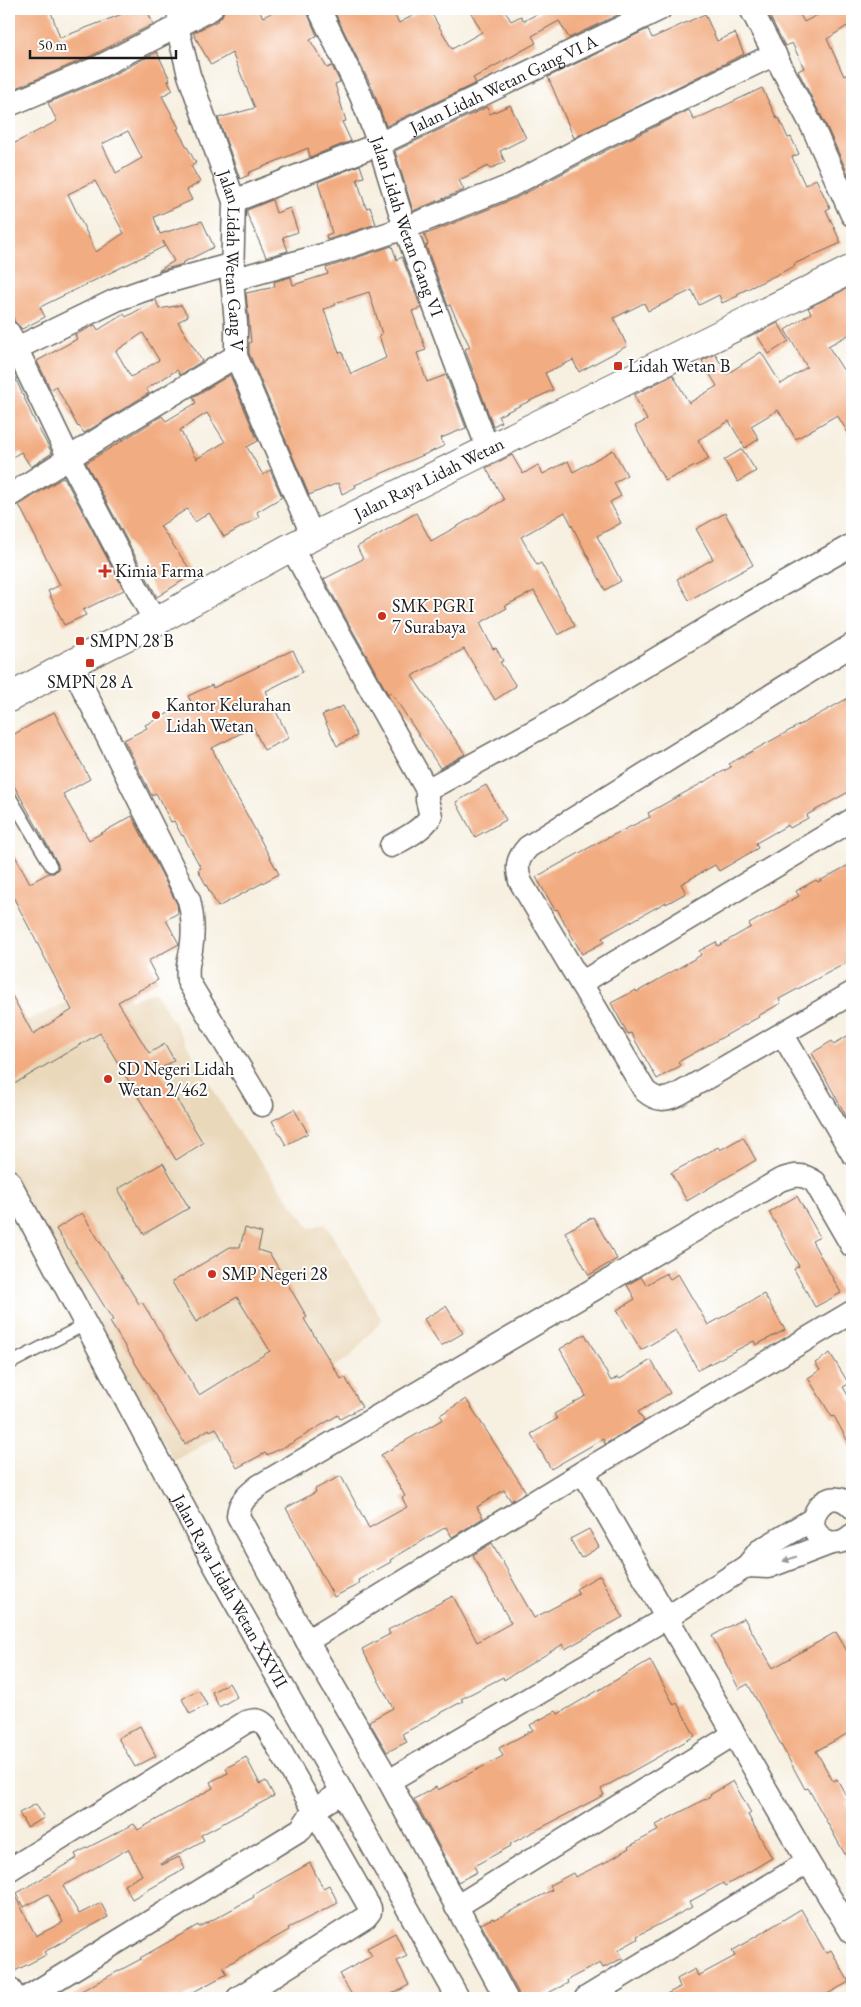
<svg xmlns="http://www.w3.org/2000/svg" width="861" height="2007" viewBox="0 0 861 2007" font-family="'EB Garamond',serif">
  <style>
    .built { fill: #ead8ba }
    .building { fill: #f2ac81; fill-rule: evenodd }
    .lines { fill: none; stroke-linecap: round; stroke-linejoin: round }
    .lane-casing { stroke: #696661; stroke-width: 14 }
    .street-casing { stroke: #696661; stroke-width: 25 }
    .secondary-casing { stroke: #696661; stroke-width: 30 }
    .lane { stroke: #fff; stroke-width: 11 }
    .street { stroke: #fff; stroke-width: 22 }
    .secondary { stroke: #fff; stroke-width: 28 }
    .oneway { fill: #999 }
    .poi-dot { fill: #c8321e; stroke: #fff; stroke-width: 2 }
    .labels { text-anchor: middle; stroke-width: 4; stroke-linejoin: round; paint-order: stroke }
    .street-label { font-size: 18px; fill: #1c1c1c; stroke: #fff }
    .poi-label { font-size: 18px; fill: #1c1c1c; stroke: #fff; text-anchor: start }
  </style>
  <rect width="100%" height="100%" fill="#fff"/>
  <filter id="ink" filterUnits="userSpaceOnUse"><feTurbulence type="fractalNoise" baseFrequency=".02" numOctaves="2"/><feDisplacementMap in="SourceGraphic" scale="10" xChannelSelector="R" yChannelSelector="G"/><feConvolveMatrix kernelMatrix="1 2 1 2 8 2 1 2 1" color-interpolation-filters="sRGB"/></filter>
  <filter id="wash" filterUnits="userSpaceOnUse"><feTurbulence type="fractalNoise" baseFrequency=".0096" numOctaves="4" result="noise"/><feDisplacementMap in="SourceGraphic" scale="20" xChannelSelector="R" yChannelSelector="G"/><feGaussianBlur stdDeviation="1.12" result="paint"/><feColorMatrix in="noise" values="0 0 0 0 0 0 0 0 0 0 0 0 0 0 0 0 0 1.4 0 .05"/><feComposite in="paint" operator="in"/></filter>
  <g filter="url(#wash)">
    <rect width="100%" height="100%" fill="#f7f0e1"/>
    <path class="built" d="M120 979 131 1000 155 991 238 1131 310 1228 325 1223 382 1320 349 1358 174 1461 9 1169V1028Z"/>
    <g id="blocks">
      <g class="building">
        <path d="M9 9H50L60 38 135 9H147L153 24 91 56 9 91Z"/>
        <path d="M229 9H258L263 17 279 9H306L317 36 310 40 327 68 332 66 340 82 335 84 346 121 342 122 351 141 310 157 308 148 248 173 249 175 240 179 218 118 255 108 232 53 211 65 193 33 217 21 222 16 224 11Z"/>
        <path d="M333 9H391L399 23 425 9H429L452 49 482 32 469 9H504L511 21 521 16 524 21 546 9H630L569 38 559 21 532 36 536 43 473 78 476 83 386 126 373 90Z"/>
        <path d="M766 9H797L804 22 829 9H852V23L827 39 844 76 852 72V183L826 125 798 71 804 68 792 43 785 46Z"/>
        <path d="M705 14 717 41 735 33 744 54 574 138 548 77 648 29 652 38Z"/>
        <path d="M157 52 170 80 168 81 173 90 162 96 179 128 177 129 196 163 191 166 200 182 187 190 192 200 154 217 160 234 202 221 214 247 182 263 183 264 158 271 174 261 163 241 165 246 40 307 45 317 22 329 15 322 9 307V146L57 121 48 103 103 80ZM128 131 142 158 116 173 102 144ZM95 181 124 233 96 252 68 194Z"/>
        <path d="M762 88 777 119 779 118 788 138 791 137 799 154 792 157 805 185 816 179 830 208 826 210 841 243 794 264 795 266 737 294 738 296 722 303 719 295 699 305 692 290 648 311 644 303 614 318 627 346 579 372 573 360 545 373 553 390 498 416 501 422 493 426 465 349 470 347 450 305 448 306 426 246 428 244 424 235 516 198 609 149 689 110 694 120Z"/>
        <path d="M510 105 526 138 500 151 505 162 490 169 488 166 459 180 464 190 413 211 395 151 487 107 490 114Z"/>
        <path d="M360 165 364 177 357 179 366 208 370 207 376 224 327 240 326 235 332 233 318 182Z"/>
        <path d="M272 200 276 213 290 208 298 232 283 237 288 251 266 257 247 214V210Z"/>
        <path d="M392 246 397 260 402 257 421 308 412 311 426 350 417 353 427 382 446 375 466 428 441 438 444 446 355 485 356 487 342 494 338 483 309 495 249 353V343L251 342 246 293 275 287 274 282 291 277 293 285 328 274 326 268ZM369 292 382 334 379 335 386 358 351 374 342 352 339 353 324 309 336 305 335 303Z"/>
        <path d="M852 286V333L828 346 852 384V439L837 415 796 439 778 410 751 426 759 439 745 448 729 421 698 440 709 459 665 481 635 426 647 420 634 395 673 375 689 403 717 386 702 361 715 354 727 374 761 352 781 384 807 367 785 330 811 313 808 308Z"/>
        <path d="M156 300 159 309 181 305 188 316 178 322 202 361 180 375 177 370 146 389 149 393 84 433 79 426 78 427 56 386 51 390 37 361 77 339 75 335 95 325 98 330 124 314 126 317ZM143 333 159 360 131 377 116 351Z"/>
        <path d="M778 323 789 341 769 354 756 334Z"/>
        <path d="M13 373 35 422 52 453 31 467 21 452 9 459V375Z"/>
        <path d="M230 375 258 441 247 447 263 475 270 470 282 497 257 512 259 517 224 537 209 513 195 522 187 509 160 526 193 574 157 597 86 463 162 416 166 421 196 403 193 397ZM207 413 225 442 196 459 180 430Z"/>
        <path d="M742 449 756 471 738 482 724 460Z"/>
        <path d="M613 450 627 475 614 483 621 496 610 502 621 523 597 536 621 581 605 590 565 512 521 537 537 565 541 563 575 626 558 635 534 591 505 606 507 608 480 623 493 649 496 648 503 661 500 662 516 686 495 700 464 649 412 676 465 754 440 768 391 692 388 694 324 579 363 559 357 547 416 513 431 541 504 500 486 468 512 455 523 474 538 465 543 474 568 461 573 472Z"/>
        <path d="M64 477 124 590 83 610 86 615 64 625 48 591 60 585 19 505Z"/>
        <path d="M725 513 753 565 689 600 677 579 713 559 696 529Z"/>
        <path d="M293 650 303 672 266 691 289 738 264 750 253 727 212 748 233 792 234 791 279 874 218 907 198 870 201 868 183 835 182 836 174 821 171 822 156 793 152 796 124 740 147 728 145 725 191 702 188 696 212 685 213 688Z"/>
        <path d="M852 696V790L807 815 808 818 790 828 788 825 756 843 758 848 719 871 715 865 681 884 686 893 666 904V902L602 938 604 942 582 954 557 909 555 910 536 877 603 840 650 817 648 813 731 767 729 764Z"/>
        <path d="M343 706 357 736 337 746 322 715Z"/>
        <path d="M54 712 90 779 63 794 89 840 132 816 177 904 178 913 166 920 179 944 148 961 158 980 118 1002 149 1053 165 1044 174 1060 159 1070 203 1143 176 1160 100 1033 9 1087V990L33 1034 72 1010 9 889V845L30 883 49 873H54L59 868 57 862 9 777V737Z"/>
        <path d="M486 785 506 820 475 837 456 802Z"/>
        <path d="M852 863V960L779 999 781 1003 758 1016 759 1017 678 1062 680 1066 657 1079 631 1033 628 1034 611 1003 636 990 637 992 701 955 699 951 716 942 718 946 751 927 749 924 799 896 796 891 816 880 818 882Z"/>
        <path d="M852 1033V1127L812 1053 832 1041 834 1044Z"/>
        <path d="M294 1109 308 1133 286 1145 272 1121Z"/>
        <path d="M743 1137 756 1160 687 1201 671 1173 718 1147 720 1150Z"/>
        <path d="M163 1163 189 1208 144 1234 118 1189Z"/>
        <path d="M797 1196 820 1237 812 1241 841 1293 815 1307 794 1269 799 1266 769 1212Z"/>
        <path d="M82 1213 139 1304 142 1302 199 1395 270 1351 237 1297 196 1322 172 1282 230 1247H240L245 1228 262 1233 258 1250 270 1254 307 1317 304 1319 341 1379 345 1377 362 1407 340 1419 338 1415 292 1443 267 1455 265 1453 237 1468 216 1428 210 1431 209 1429 185 1444 110 1322 113 1320 56 1229Z"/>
        <path d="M593 1217 617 1259 589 1275 565 1232Z"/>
        <path d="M666 1273 670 1279 678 1274 708 1325 764 1294 785 1330 756 1345 754 1341 698 1370 676 1330 641 1350 617 1310 635 1299 627 1285 641 1277 646 1285Z"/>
        <path d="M446 1306 463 1333 441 1346 424 1319Z"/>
        <path d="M585 1334 611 1381 618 1377 620 1379 651 1360 670 1393 638 1412 644 1421 605 1444 603 1439 551 1469 531 1434 557 1419 554 1414 586 1396 560 1349Z"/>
        <path d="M830 1353 849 1384 843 1387 852 1402V1449L834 1416 832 1417 808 1378 820 1370 815 1363Z"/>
        <path d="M466 1399 526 1492 511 1501 504 1490 477 1507 483 1518 452 1537 446 1527 390 1560 391 1562 358 1580 359 1584 334 1597 286 1508 316 1492 315 1489 341 1476 369 1528 407 1507 402 1498 405 1496 381 1455 443 1419 440 1415Z"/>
        <path d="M589 1529 599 1547 581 1558 570 1539Z"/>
        <path d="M492 1543 534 1618 579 1594 576 1589 600 1575 623 1617 565 1649 563 1644 504 1680 503 1677 461 1699 463 1701 402 1734 407 1742 387 1752 369 1721 393 1708 362 1649 390 1634 388 1630 453 1596 477 1642 511 1623 473 1555Z"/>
        <path d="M744 1618 773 1668 836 1632 852 1660V1731L816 1751 833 1781 837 1779 849 1801 846 1802 852 1814V1867L808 1788 805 1789 748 1684 739 1689 712 1636Z"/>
        <path d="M650 1660 674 1705 677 1703 695 1736 601 1789 604 1795 510 1844 511 1846 474 1866 477 1872 458 1882 414 1799 436 1787 438 1790 503 1756 499 1748 533 1730 530 1725 556 1711 558 1714Z"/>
        <path d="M229 1683 237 1697 219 1707 212 1692Z"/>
        <path d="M199 1690 207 1705 190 1714 182 1699Z"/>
        <path d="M140 1726 156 1756 135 1767 118 1738Z"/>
        <path d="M246 1757 260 1784 266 1781 274 1796 201 1835 204 1840 161 1864 162 1865 179 1857 185 1869 132 1899 124 1885 142 1875 128 1849 63 1886 79 1914 101 1903 108 1917 44 1952 46 1955 9 1974V1884L36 1936 63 1922 48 1894 24 1907 17 1893 77 1858 75 1854 134 1824 138 1830 213 1788 210 1782 228 1773 226 1768Z"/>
        <path d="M733 1781 751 1813 748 1815 772 1858 725 1886 723 1883 689 1902 692 1907 637 1936 638 1939 618 1950 623 1958 603 1968 600 1963 567 1980 568 1983 538 1998H519L518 1992 481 1924 493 1918 494 1920 552 1890 550 1885 573 1873 575 1877 606 1862 629 1848 628 1847 659 1830 656 1825 711 1796 710 1795Z"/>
        <path d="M36 1804 44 1818 27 1827 19 1813Z"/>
        <path d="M310 1863 323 1888 329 1885 338 1903 288 1928 289 1930 223 1967 227 1974 182 1998H68L141 1959 140 1958 198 1925 199 1927 227 1912 254 1897 253 1895Z"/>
        <path d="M801 1909 826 1953 831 1950 849 1982 820 1998H659L680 1987 677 1979 695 1969 698 1976 735 1956 732 1951Z"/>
        <path d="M395 1933 407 1956 397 1961 409 1985 384 1998H354L339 1974 372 1956 367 1948Z"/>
      </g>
    </g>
  </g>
  <g filter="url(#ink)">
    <use href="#blocks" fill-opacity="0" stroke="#696661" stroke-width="1"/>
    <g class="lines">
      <defs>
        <g id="lane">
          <path d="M9 795 51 866"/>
          <path d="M9 1364 86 1324"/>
        </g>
        <g id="street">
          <path id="s1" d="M181 9 177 26 189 75 234 201 232 280 236 323V356L313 537"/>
          <path id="s2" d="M319 9 361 96 379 144 405 228 488 449"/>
          <path d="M751 9 814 130 852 215"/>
          <path d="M9 105 97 68 211 9"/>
          <path id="s3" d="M234 201 379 144 660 9"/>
          <path d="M232 280 326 254 405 228 510 186 603 137 775 54"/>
          <path d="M9 333 69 458 155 622"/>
          <path d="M9 352 116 300 167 282 233 264"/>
          <path d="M9 496 110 432 236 356"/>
          <path d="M291 547 427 790V800L431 816C421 831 405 838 391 846"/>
          <path d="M852 645 528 847C517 859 516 866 520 881L645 1091C657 1101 665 1101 679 1094L852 993"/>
          <path d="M71 664 189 900C193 917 194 933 191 950 188 965 187 966 188 981L262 1105"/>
          <path d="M427 790 565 714 744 606 852 545"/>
          <path d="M581 983 852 820"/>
          <path d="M783 1035 852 1153"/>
          <path id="s4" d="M9 1181 214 1564 458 1998"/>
          <path d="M583 1472 808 1862 852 1933"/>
          <path d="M852 1507C826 1479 795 1528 827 1541 836 1545 845 1541 852 1535"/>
          <path d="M747 1566 768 1567 831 1543"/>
          <path d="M307 1641 583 1472 852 1312"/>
          <path d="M389 1781 668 1617 747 1566 759 1551 813 1519"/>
          <path d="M9 1870 246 1722C255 1719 260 1719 266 1726L370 1908V1912L366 1917 238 1998"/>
          <path d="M456 1907 734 1734"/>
          <path d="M9 1988 16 1998"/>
          <path d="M26 1998 301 1829 314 1810 342 1792"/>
          <path d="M506 1998 389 1781 307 1641 238 1516C239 1501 248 1495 259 1486L780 1180C794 1175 802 1173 815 1182L852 1246"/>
          <path d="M586 1998 808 1862"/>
        </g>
        <g id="secondary">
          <path id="s5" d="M9 698 71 664 155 622 291 547 852 269"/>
        </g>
      </defs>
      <use href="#lane" class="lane-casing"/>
      <use href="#street" class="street-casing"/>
      <use href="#secondary" class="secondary-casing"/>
      <use href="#lane" class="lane"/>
      <use href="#street" class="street"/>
      <use href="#secondary" class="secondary"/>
    </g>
    <defs><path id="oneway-solid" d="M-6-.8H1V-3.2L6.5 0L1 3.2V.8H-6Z" transform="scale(1.25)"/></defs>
    <use class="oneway" href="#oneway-solid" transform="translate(790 1559) rotate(160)"/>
  </g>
  <g class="poi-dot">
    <rect x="613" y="361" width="10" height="10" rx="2.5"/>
    <path d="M102.5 563.5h5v5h5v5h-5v5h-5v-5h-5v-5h5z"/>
    <circle cx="382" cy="616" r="5"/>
    <rect x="75" y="636" width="10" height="10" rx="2.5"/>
    <rect x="85" y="658" width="10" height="10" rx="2.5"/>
    <circle cx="156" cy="715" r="5"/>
    <circle cx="108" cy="1079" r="5"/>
    <circle cx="212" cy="1274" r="5"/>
  </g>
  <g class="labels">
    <g class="street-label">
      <text dy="6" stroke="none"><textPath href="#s3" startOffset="294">Jalan Lidah Wetan Gang VI A</textPath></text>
      <text dy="6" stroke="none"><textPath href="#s2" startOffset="235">Jalan Lidah Wetan Gang VI</textPath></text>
      <text dy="6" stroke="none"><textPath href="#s1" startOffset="261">Jalan Lidah Wetan Gang V</textPath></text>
      <text dy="6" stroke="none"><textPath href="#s5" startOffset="474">Jalan Raya Lidah Wetan</textPath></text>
      <text dy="6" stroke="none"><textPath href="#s4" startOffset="466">Jalan Raya Lidah Wetan XXVII</textPath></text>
    </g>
    <g class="poi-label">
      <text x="628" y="372">Lidah Wetan B</text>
      <text x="115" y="577">Kimia Farma</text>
      <text x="392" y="612">SMK PGRI<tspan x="392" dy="21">7 Surabaya</tspan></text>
      <text x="90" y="647">SMPN 28 B</text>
      <text x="90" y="688" text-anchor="middle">SMPN 28 A</text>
      <text x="166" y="711">Kantor Kelurahan<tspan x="166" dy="21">Lidah Wetan</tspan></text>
      <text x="118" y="1075">SD Negeri Lidah<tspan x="118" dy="21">Wetan 2/462</tspan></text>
      <text x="222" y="1280">SMP Negeri 28</text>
    </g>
  </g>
  <rect width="861" height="2007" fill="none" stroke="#fff" stroke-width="30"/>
  <path d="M30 50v8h146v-8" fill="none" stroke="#1c1c1c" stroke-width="2.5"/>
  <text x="38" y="50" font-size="15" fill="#1c1c1c" stroke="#ffffff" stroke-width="4" paint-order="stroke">50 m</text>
</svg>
